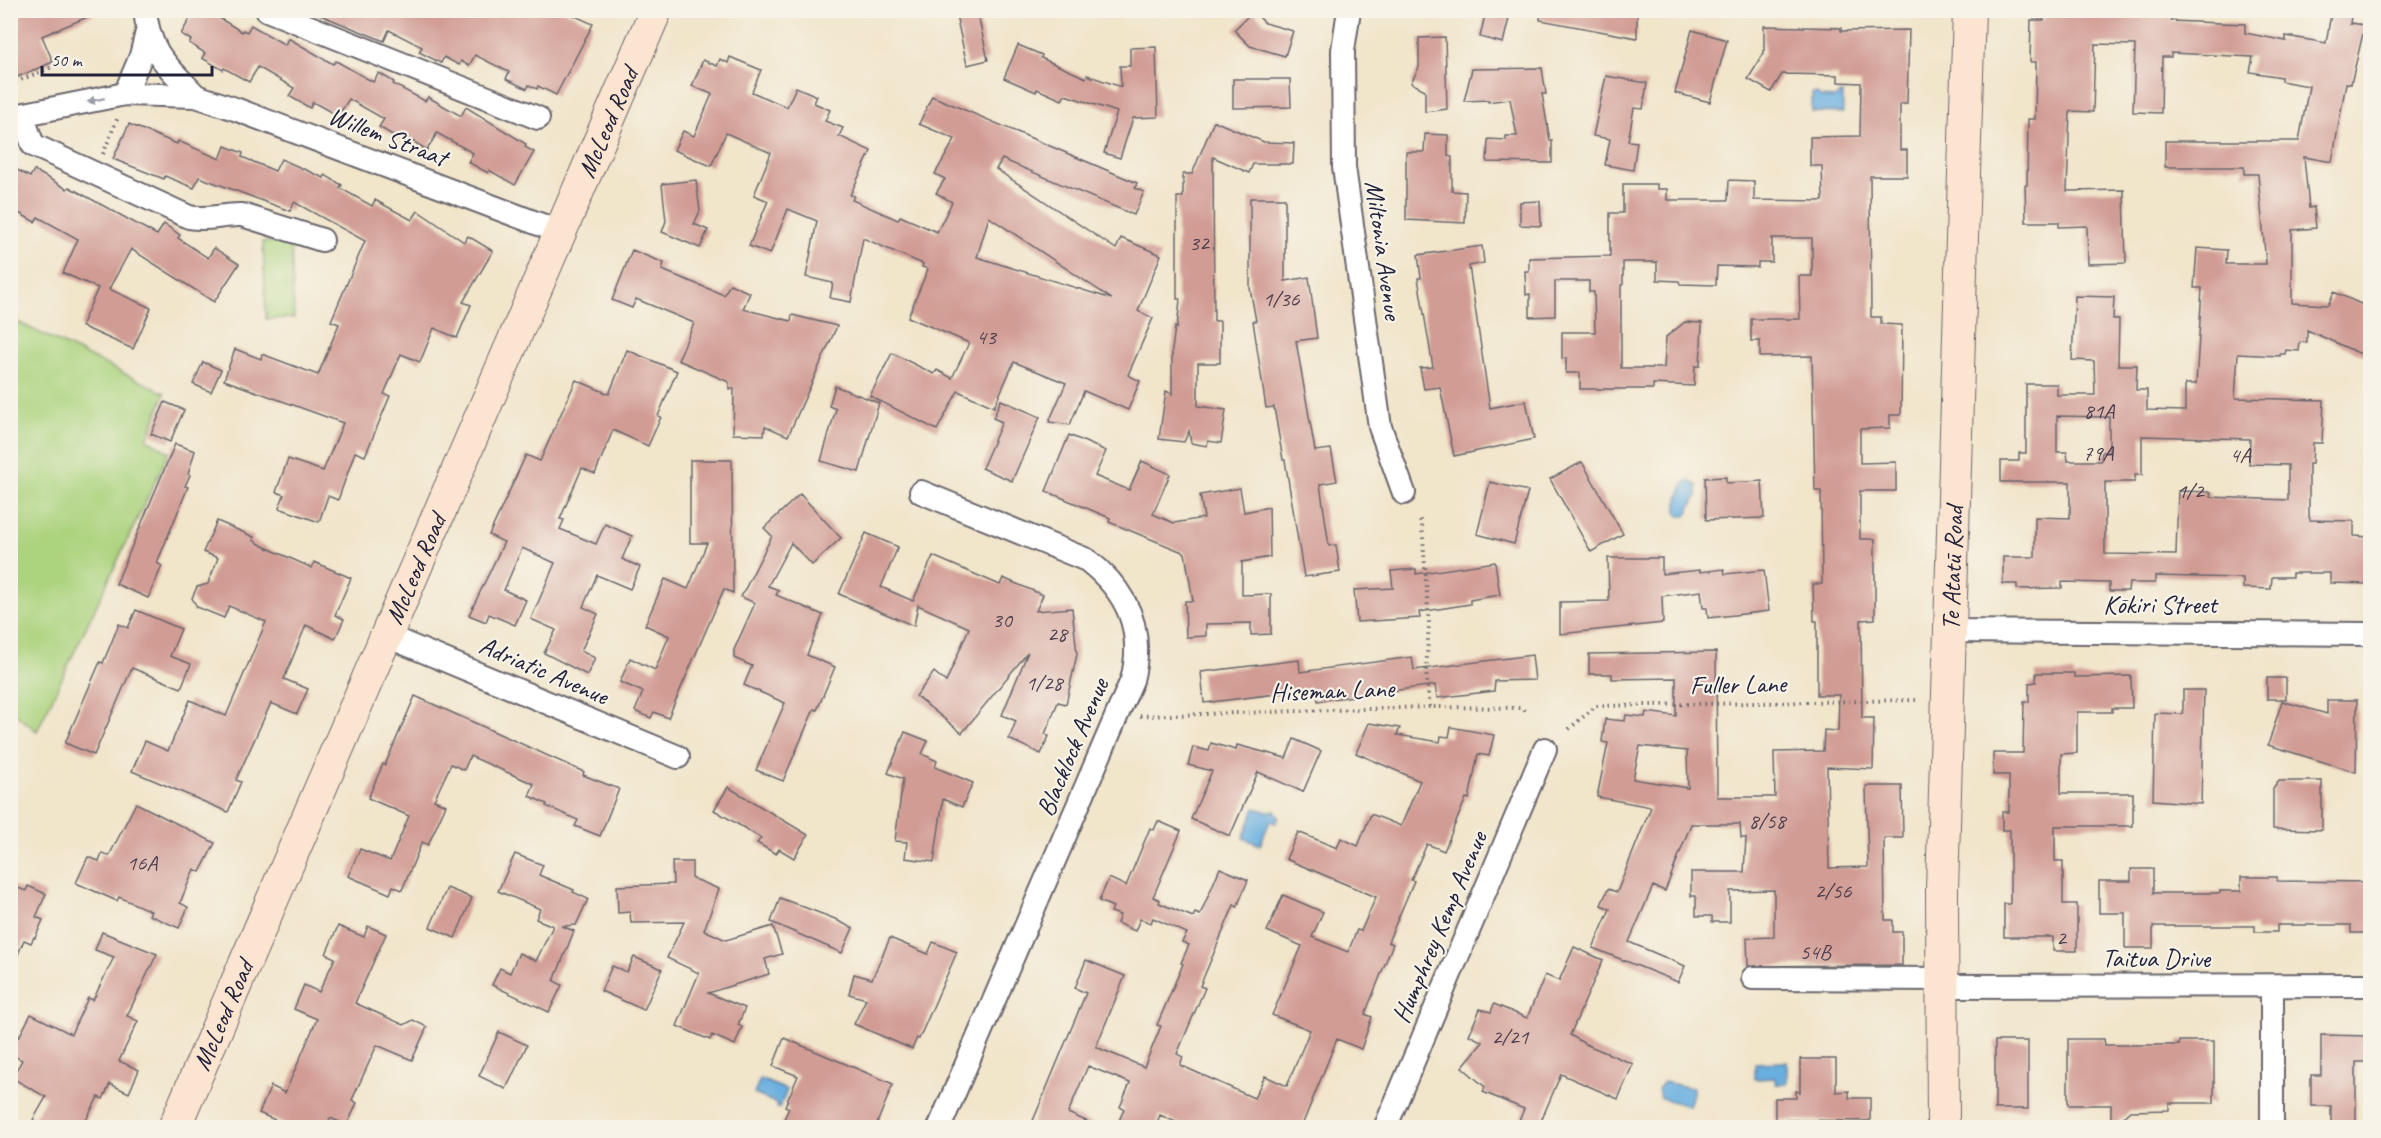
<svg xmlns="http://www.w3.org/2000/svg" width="2381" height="1138" viewBox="0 0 2381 1138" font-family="Caveat,sans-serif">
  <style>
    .green { fill: #acd37e; stroke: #677a5c; stroke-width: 1.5 }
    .water { fill: #69afdf; stroke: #46688d; stroke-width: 1.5 }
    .building { fill: #d19c94; fill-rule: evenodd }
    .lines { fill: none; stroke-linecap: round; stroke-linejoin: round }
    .street-casing { stroke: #6a666d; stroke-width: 26 }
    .secondary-casing { stroke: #6a666d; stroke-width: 34 }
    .path { stroke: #6a666d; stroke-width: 4; stroke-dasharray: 1.5 4.5; stroke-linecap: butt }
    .street { stroke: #fff; stroke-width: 22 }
    .secondary { stroke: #fce5d0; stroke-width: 32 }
    .oneway { fill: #9c9ca7 }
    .labels { text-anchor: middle; stroke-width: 4.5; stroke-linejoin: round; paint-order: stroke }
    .number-label { font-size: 22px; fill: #4e4051 }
    .street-label { font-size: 26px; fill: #22223b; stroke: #f7f3e8 }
  </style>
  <rect width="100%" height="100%" fill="#f7f3e8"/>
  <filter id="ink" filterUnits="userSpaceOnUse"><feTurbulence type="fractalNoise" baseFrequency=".0167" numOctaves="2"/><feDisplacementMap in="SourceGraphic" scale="12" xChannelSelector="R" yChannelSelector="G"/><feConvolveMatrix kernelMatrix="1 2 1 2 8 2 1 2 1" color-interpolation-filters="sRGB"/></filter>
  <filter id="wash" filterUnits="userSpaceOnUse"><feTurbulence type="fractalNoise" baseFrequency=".008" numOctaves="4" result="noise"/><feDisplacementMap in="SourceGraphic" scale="24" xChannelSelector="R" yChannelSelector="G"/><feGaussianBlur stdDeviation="1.35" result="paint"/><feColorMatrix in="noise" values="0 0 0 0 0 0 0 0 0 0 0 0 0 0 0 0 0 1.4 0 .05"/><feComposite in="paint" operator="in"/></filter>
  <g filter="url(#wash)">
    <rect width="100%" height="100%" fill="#f1e5ca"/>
    <g class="green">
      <path d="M291 241 294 318 266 319 263 242Z"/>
      <path d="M11 319 165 393 147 439 169 452 37 731 11 711Z"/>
    </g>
    <g class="water">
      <path d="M1812 93H1816L1820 97 1835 98 1839 94H1843V113L1812 112Z"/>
      <path d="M1690 480 1697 485V496L1686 516H1679C1673 508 1680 492 1684 483Z"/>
      <path d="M1255 808 1268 812 1275 810 1279 817 1276 823 1270 821 1260 845 1243 838Z"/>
      <path d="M1787 1062V1084H1776L1775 1078 1755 1079V1063Z"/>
      <path d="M760 1079 787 1090 780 1108 777 1107 778 1104 754 1094Z"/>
      <path d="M1664 1082 1693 1088V1093L1689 1106 1660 1098 1658 1089Z"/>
    </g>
    <g id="blocks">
      <g class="building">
        <path d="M10 10H101L102 11 42 36 53 62 10 80Z"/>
        <path d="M195 10H206L242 32 243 30 247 32 251 25 285 45 288 38 333 64 336 61 373 82 379 73 394 82 393 84 425 101 428 97 461 116 466 107 526 144 525 147 534 152 515 185 489 170 488 173 468 162 473 153 437 133 427 150 401 134 399 139 379 127 384 119 349 99 338 116 313 102 310 108 289 96 294 88 258 67 249 82 224 68 223 70 202 58 205 53 189 43 191 40 181 34Z"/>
        <path d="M308 10H562L593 24 556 95 538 86 537 89 529 85 527 89 506 79 509 72 475 55 469 66 461 61 459 65 444 57 441 63 419 52 422 47 389 30 384 41Z"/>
        <path d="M955 10H977L988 60 967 65Z"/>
        <path d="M1486 10H1511L1503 43 1480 37Z"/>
        <path d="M1541 10H1637V38L1540 20Z"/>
        <path d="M1253 11 1265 23 1293 31 1285 56 1250 46 1234 30Z"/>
        <path d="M2044 11 2171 14V21L2245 24V33L2286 41V36L2326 43 2331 14 2351 17 2350 23 2365 25 2351 84 2346 83 2332 162 2304 157 2309 208 2314 207 2316 228 2292 230V303L2328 305 2334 292 2370 308V358L2307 330V343L2300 342 2299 351 2286 350 2285 354H2280V356L2238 354 2235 398 2324 400 2322 443H2313L2312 464H2309V516L2310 520 2354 521V536L2370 537V584L2330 583V573H2292V577H2272L2271 589 2243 588V578L2155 576V583H2129L2128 591H2109V583L2062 582V588L2017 589V584H2003V557H2035V517L2070 518V482H2001V461H2019V453H2026V384H2057V395H2095L2094 361 2072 360 2075 296 2114 297 2113 319H2119L2118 365H2137L2136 390H2147V410L2185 411V384H2196L2202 288H2194L2197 248 2227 250 2226 264H2266L2258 174H2244V167H2165V141H2299L2309 86 2281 81V77L2250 72 2253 57 2171 53V57H2162L2161 113 2133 112 2135 45 2095 44 2093 112 2070 111 2067 191 2124 190 2126 263 2088 264 2087 226 2059 227V222H2026L2025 185H2027L2028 119H2035L2036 62H2030L2031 20H2044ZM2057 416 2109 417V452H2102L2101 461H2068L2067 452H2057ZM2142 436 2250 439 2249 464 2288 465V500L2210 497 2211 492 2178 491 2176 555 2105 554V482H2135V475H2142Z"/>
        <path d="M1764 26 1841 28V31L1909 30 1907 104H1900V150H1907V176H1870L1871 317H1881V324L1902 325 1901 415H1890V428L1860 429V463L1896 462V491H1860V539H1875V619L1861 620 1862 718H1874L1873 769 1827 767 1829 868 1868 867 1866 786H1902L1903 838H1884L1885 920H1893V932H1902V965L1748 966 1747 938 1774 937V890L1730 891V922H1712V916H1696V896H1691V872H1744L1746 838H1741L1740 824H1691L1665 891 1653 886 1629 942 1685 966 1678 982 1593 948 1610 909 1601 905 1608 889 1617 892 1651 807 1597 797 1608 743 1602 742 1605 719 1625 721 1626 715 1645 717 1646 712 1676 716V678L1612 679V674H1589V654L1716 652 1717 797H1775L1774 752 1823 751 1824 730 1838 731 1839 695H1817V621H1814L1813 584H1822L1821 491H1815L1812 356 1760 357V341H1751V319H1800L1799 276H1812V238H1772V262H1758V267L1717 266 1716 285 1680 284 1679 281 1657 280V262H1623V285H1621V368H1664L1666 337 1685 322 1702 323 1700 366H1695L1694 386 1653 384V389H1580V373H1566V358L1562 359V332H1595L1594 292H1589V281H1555V316L1530 317V294L1526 295 1525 271H1529V258L1610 256V213H1623V184H1657V189H1667V200H1728L1729 180 1754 181V200L1823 201 1822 166H1810V137L1860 136 1861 83 1838 82V75L1782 74 1771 92 1748 79 1764 53ZM1640 746 1687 751 1688 788 1633 779Z"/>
        <path d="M1692 30 1727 40 1710 102 1675 93Z"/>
        <path d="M1445 37 1447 109 1425 112V90L1411 83 1419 67V38Z"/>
        <path d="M1018 45 1042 55 1041 58 1086 78 1087 75 1121 87 1120 66H1130V48L1156 47 1158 117 1133 118 1120 158 1104 153 1117 112 1065 95 1062 100 1037 89 1036 92 1004 78Z"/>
        <path d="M730 57 761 70 752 92 787 107 796 87 817 96 814 103 830 110 825 121 843 128 839 136 871 151 850 195 854 196 852 200 898 220 900 216 937 232 952 202 936 193 945 179 935 174 955 139 919 124 932 96 1137 183 1135 188 1144 192 1134 215 1002 159 996 169 1116 249 1121 238 1161 255 1138 311 1153 318 1128 375 1140 381 1128 410 1084 391 1070 425 1049 422 1066 383 1014 362 994 407 958 391 937 430 870 396 892 353 934 374 937 370 952 378 969 343 908 317 928 269 922 267 923 264 863 238 851 302 830 298 833 283 806 277 817 221 788 209 770 254 749 246 768 201 754 195 771 153 726 133 711 166 674 150 683 131 694 136 712 94 692 86 703 60 717 66 720 59 728 63ZM989 217 1112 299 977 257Z"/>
        <path d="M1542 68 1546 94H1542L1550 141H1552V163L1487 162 1488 139 1506 140V136H1517L1510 99 1488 102V100L1464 101 1472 69Z"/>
        <path d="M1606 76 1647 83 1643 109 1634 108 1628 141 1637 142 1633 170 1605 165 1610 139 1593 136Z"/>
        <path d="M1233 79H1290L1291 107 1233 108Z"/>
        <path d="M1214 121 1264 142 1294 143 1293 164H1253L1249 173 1213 157 1214 321H1220V363H1198V406L1226 410 1221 443 1208 441 1207 446 1191 443 1189 431 1184 442 1159 439 1166 391 1172 394V350L1175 327 1177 328 1180 299H1177V197H1183V174H1192Z"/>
        <path d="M129 124 177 144 178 141 220 159 225 146 243 153 242 157 275 171 281 159 324 178 325 175 342 185 340 188 372 206 375 200 412 220 418 211 464 242 468 236 493 251 463 302 471 305 457 338 434 328 420 362 401 354 384 394 390 396 365 456 355 452 338 500 328 496 319 522 279 508 284 495 276 492 288 459 323 471 343 423 224 380 235 349 261 359 262 354 318 375 339 324 331 321 365 241 294 202 290 211 199 177 194 188 165 176 164 179 113 159Z"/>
        <path d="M1425 134 1448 135V156L1452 157V191L1466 192 1465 223 1406 220V152H1424Z"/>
        <path d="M10 166 30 177 34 170 67 189 69 187 157 235 164 224 180 235 178 238 208 258 214 248 239 264 214 302 131 249 109 289 151 308 133 349 81 326 98 288 63 273 78 239 38 217 35 222 10 208Z"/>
        <path d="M696 180 700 211 694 224 708 230 700 248 662 232 666 221 662 184Z"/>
        <path d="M1250 198H1285V281L1309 277 1317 338 1296 341 1315 451 1331 449 1337 481 1320 484 1329 546 1336 545 1340 572 1304 577 1285 460H1283L1274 407 1266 408 1253 321H1256L1250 288Z"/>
        <path d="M1540 201 1541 226 1520 225V202Z"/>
        <path d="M1482 246 1484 263 1469 266 1490 408 1526 401 1534 439 1454 456 1440 387 1424 389 1420 368 1433 367 1418 278H1421L1418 255Z"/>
        <path d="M632 250 664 263 662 270 724 295 730 284 750 293 743 309 791 321 792 315 837 326 788 436 765 426 764 435 733 434 734 389H729V382L678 360 694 323 636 299 632 308 612 300Z"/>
        <path d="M627 350 677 371 658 416 661 417 648 446 613 430 595 474 582 468 560 519 564 520 560 529 596 544 605 524 632 536 622 559 640 567 630 589 597 575 583 607 598 614 581 651 595 658 587 675 544 653 556 630 531 619 555 563 522 548 504 590 526 600 515 625 489 614 486 622 469 615 504 542 489 535 526 455 540 461 576 380 609 394Z"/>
        <path d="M203 362 221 370 211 392 193 384Z"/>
        <path d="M835 386 879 403 859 472 821 461 836 409 829 406Z"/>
        <path d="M1001 400 1040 417 1012 481 982 468 1002 422 993 418Z"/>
        <path d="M165 402 184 410 170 442 151 434Z"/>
        <path d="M1069 435 1106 451 1095 476 1129 490 1142 461 1170 474 1153 514 1174 523 1204 518 1200 495 1240 488 1244 512 1269 507 1270 557 1242 562V595L1271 594V634L1251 635V623L1206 624V636L1186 637 1185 601H1193L1185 553 1109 522 1110 518 1046 491Z"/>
        <path d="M175 444 195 451 188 474 190 475 185 486 188 487 157 563 162 566 148 598 116 584Z"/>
        <path d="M690 460H732L733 593 724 589 668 718 654 712 651 718 635 711 643 692 620 682 630 658 655 670 669 636 645 625 665 579 688 589 707 543H690Z"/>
        <path d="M1582 462 1623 534 1591 552 1550 479Z"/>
        <path d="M1726 477V483L1762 481 1764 518 1706 520 1705 478Z"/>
        <path d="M1490 482 1528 491 1514 544 1477 534Z"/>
        <path d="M800 494 841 538 812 565 791 543 768 586 779 590 776 595 823 615 807 655 835 667 817 710 814 709 783 781 756 770 785 703 744 685 752 666 734 658V650L755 603 741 597 772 536 764 528Z"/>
        <path d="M217 521 254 537 253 540 263 546 312 568 314 562 351 578 335 615 344 619 335 639 306 625 284 679 308 689 297 714 271 703 236 780 241 782 228 812 132 771 145 741 168 751 190 700 226 716 266 622 229 606 224 618 197 607 192 598 197 587 208 584 218 558 203 552Z"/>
        <path d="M866 533 898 547 881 587 913 601 933 556 1000 585 1003 578 1043 595 1036 611 1072 608 1077 654 1066 704 1058 702 1045 734 1049 736 1041 754 1009 739 1016 721 1002 715 1028 652 962 733 916 696 934 672 946 682 969 628 918 605 914 626 839 594Z"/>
        <path d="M1608 558H1662V574L1700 570V572L1724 569 1725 574 1764 570 1769 611 1708 618 1707 608H1703L1701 591 1662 596 1663 623 1560 634V602L1609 601Z"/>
        <path d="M1495 562 1500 595 1470 600V604L1419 612 1420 618 1357 622 1354 590 1393 588 1391 571 1416 569V574Z"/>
        <path d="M136 610 181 629 170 656 191 664 181 688 132 668 94 755 65 743 100 662 103 663 119 624 128 628Z"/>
        <path d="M1532 655 1535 680 1495 681 1494 691 1437 698 1435 685 1318 701 1316 689 1204 703 1201 672 1299 660 1300 672 1412 657 1414 670Z"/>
        <path d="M2036 673H2074V677L2131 676 2132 708H2112V712H2077V753L2061 754V793H2133V826H2055V861H2063V904H2077V951H2053V937H2004V904H2010V830H2002V812H2009V775H1993V753H2023L2024 702H2029V683L2036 682Z"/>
        <rect x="2267" y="678" width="19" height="21"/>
        <path d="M2183 690H2204L2201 804 2153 800 2155 713 2183 714Z"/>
        <path d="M415 696 584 772 583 775 619 789 600 836 575 826 578 820 546 806 547 804 529 796 534 784 470 756 464 770 451 764 434 800 446 805 428 845 422 842 402 890 393 886 390 894 348 876 360 849 390 861 409 816 368 798 383 764 385 765Z"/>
        <path d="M2327 700H2357L2356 772 2268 745 2282 701 2327 714Z"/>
        <path d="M1369 723 1400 728 1397 735 1440 742 1441 736 1449 737 1451 727 1494 735 1489 756 1478 754 1469 799 1466 798 1444 851 1427 844 1411 880 1414 881 1388 942 1393 944 1365 1014 1372 1017 1361 1049 1337 1039 1301 1128H1189L1160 1115 1155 1128H1116L1124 1109 1120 1107 1130 1083 1088 1066 1068 1113 1102 1128H1030L1086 993 1075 988 1086 960 1125 976 1096 1047 1144 1067 1161 1026 1157 1025 1183 964 1181 963 1189 945 1182 942 1187 933 1153 918 1151 923 1140 919 1135 931 1117 923 1120 915 1111 912 1113 907 1099 901 1109 878 1126 886 1150 828 1154 830 1158 821 1181 831 1153 897 1160 900 1159 903 1193 917 1195 913 1200 915 1220 868 1248 880 1237 907 1234 905 1200 986 1205 988 1177 1054 1183 1057 1180 1065 1254 1098 1265 1076 1287 1086 1310 1030 1272 1015 1302 946 1267 931 1283 895 1323 912 1312 937 1348 952 1357 930 1361 931 1376 897 1286 859 1298 832 1337 848 1341 838 1358 846 1371 814 1401 826 1420 781 1356 753Z"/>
        <path d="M905 732 928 741 922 754 937 761 935 767 973 783 962 807 943 799 934 862 905 858 907 842 895 841 903 779 888 773Z"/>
        <path d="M1294 739 1321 751 1303 792 1258 772 1230 836 1191 819 1212 771 1188 765 1193 747 1209 751 1211 743 1236 750 1237 745 1286 758Z"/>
        <path d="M2279 781H2322V830L2273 829V789Z"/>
        <path d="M728 787 808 835 794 858 779 849 776 854 757 843 761 838 714 810Z"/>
        <path d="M136 803 215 843 200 872 194 869 180 903 188 907 179 928 149 915 151 911 119 897 117 901 76 883 88 857 99 861 102 853 109 856Z"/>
        <path d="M515 854 543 865 539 875 574 890 573 892 588 899 576 925 562 926 574 931 554 981 562 985 549 1012 492 985 500 968 510 973 519 953 536 961 553 926 536 919 540 909 498 891Z"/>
        <path d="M672 862H692V878L719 889 704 930 726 940 773 926 782 954 765 959 769 974 708 993 745 1008 738 1025 742 1027 735 1045 712 1035 710 1040 677 1026 699 973 667 958 684 922 631 923 630 912 618 913 617 886 673 884Z"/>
        <path d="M2131 869H2153V893H2220V891H2241V877H2277V881L2370 882V933H2351V925H2277V932H2255V926H2153V948H2125V913H2099V881H2131Z"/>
        <path d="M10 885 26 891 28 886 46 894 36 917 43 920 35 938 34 937 31 943 24 940 11 971Z"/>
        <path d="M447 888 472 898 455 938 430 927Z"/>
        <path d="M780 898 838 920V921L853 928 842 953 771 922Z"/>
        <path d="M338 926 364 937 368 926 386 934 355 1003 404 1025 413 1020 427 1027 412 1060 377 1045 352 1100 357 1103 347 1125 330 1118 326 1128H293L259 1113 271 1086 285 1093 317 1019 294 1009 304 985 319 992 335 958 326 954Z"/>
        <path d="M102 932 157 954 127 1016 138 1021 119 1061 139 1070 129 1093 110 1084 103 1099 98 1097 82 1128H46L33 1120 46 1097 12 1078 22 1060 10 1054V1033L19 1037 31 1014 71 1034 88 998 93 1000 114 957 95 950Z"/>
        <path d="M890 938 928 954 933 942 957 952 919 1039 917 1038 912 1049 854 1024 866 999 849 994 854 974 872 979Z"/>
        <path d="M1574 947 1603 960 1570 1035 1585 1044 1633 1064 1618 1099 1561 1074 1538 1128H1516L1524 1109 1483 1092 1485 1087 1462 1067 1483 1042 1469 1035 1480 1009 1491 1012 1494 1004 1527 1018 1545 975 1559 981Z"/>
        <path d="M634 957 662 969 644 1010 601 991 612 966 627 972Z"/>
        <path d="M499 1032 527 1045 506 1089 479 1076Z"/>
        <path d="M2321 1035 2370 1036V1062H2356V1127H2331V1106H2311V1075H2321Z"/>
        <path d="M784 1038 893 1084 875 1128H780L789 1108 785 1106 798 1076 773 1066Z"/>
        <path d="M2068 1039H2104L2105 1045H2179V1041H2214V1103H2169V1110L2130 1111 2111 1128V1105H2068Z"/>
        <rect x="1995" y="1041" width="33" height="68"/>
        <path d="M1800 1059H1836V1092L1849 1091V1098H1870V1121L1775 1120V1098H1796V1091L1800 1092Z"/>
      </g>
    </g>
  </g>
  <g filter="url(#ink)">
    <use href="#blocks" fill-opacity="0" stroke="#6a666d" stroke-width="1.5"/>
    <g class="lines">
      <defs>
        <g id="street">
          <path d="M145 10C149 54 168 66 196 96"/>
          <path d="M267 10 538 118"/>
          <path d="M1349 10 1343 50 1344 167 1380 427 1404 493"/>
          <path d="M125 94 141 56 147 32"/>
          <path d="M22 115 33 145 189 217C208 221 224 214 242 215L322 240"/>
          <path d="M10 117 125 94 196 96 235 109 560 232"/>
          <path d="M921 492 1087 560C1127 591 1145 629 1132 680L939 1128"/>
          <path d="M1949 631 2370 634"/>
          <path d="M387 636 678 757"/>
          <path d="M1753 978 1941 979"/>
          <path d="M1941 986 2370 985"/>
          <path d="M1385 1128 1545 749"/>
          <path d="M2272 1128V986"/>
        </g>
        <g id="secondary">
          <path id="s1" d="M174 1128 656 10"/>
          <path id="s2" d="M1943 1128 1942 890 1969 10"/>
        </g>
      </defs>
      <use href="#street" class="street-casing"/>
      <use href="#secondary" class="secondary-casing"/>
      <g class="path">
        <path d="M10 84 55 66"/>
        <path d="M103 154 118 117"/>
        <path d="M1420 520 1422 524 1429 623 1426 672 1430 707"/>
        <path d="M1140 716 1430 707 1522 708 1524 711"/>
        <path d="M1569 729 1596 706 1917 700"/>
      </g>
      <use href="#street" class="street"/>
      <use href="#secondary" class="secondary"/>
    </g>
    <defs><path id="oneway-solid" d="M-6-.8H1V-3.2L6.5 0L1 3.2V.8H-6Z" transform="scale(1.5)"/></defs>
    <use class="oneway" href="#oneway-solid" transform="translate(96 100) rotate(168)"/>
  </g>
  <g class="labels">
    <g class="number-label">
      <text x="1199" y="250">32</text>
      <text x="1281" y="306">1/36</text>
      <text x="986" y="344">43</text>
      <text x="2099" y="418">81A</text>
      <text x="2098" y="460">79A</text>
      <text x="2240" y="462">4A</text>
      <text x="2190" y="498">1/2</text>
      <text x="1002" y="627">30</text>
      <text x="1057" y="641">28</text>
      <text x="1044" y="690">1/28</text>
      <text x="1767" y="828">8/58</text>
      <text x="142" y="870">16A</text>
      <text x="1833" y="898">2/56</text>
      <text x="2061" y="945">2</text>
      <text x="1815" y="959">54B</text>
      <text x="1510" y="1044">2/21</text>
    </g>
    <g class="street-label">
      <text dy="9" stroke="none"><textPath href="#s1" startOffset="1095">McLeod Road</textPath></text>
      <text transform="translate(388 136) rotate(21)" y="9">Willem Straat</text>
      <text transform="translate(1384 250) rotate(82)" y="9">Miltonia Avenue</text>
      <text dy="9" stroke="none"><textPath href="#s1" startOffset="609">McLeod Road</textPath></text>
      <text dy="9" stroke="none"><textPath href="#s2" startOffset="560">Te Atatū Road</textPath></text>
      <text x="2160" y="613">Kōkiri Street</text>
      <text transform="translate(544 670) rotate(23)" y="9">Adriatic Avenue</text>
      <text transform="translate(1738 684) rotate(-1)" y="9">Fuller Lane</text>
      <text transform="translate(1332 690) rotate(-2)" y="9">Hiseman Lane</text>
      <text transform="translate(1072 747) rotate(-67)" y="9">Blacklock Avenue</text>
      <text transform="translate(1439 927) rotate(-67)" y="9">Humphrey Kemp Avenue</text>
      <text x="2156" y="967">Taitua Drive</text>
      <text dy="9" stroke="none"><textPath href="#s1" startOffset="123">McLeod Road</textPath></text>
    </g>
  </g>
  <rect width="2381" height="1138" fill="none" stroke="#f7f3e8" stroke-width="36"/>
  <path d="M42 66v9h170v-9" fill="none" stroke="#22223b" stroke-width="3"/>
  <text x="51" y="66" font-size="18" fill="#22223b" stroke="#f7f3e8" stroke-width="4.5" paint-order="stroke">50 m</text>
</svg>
